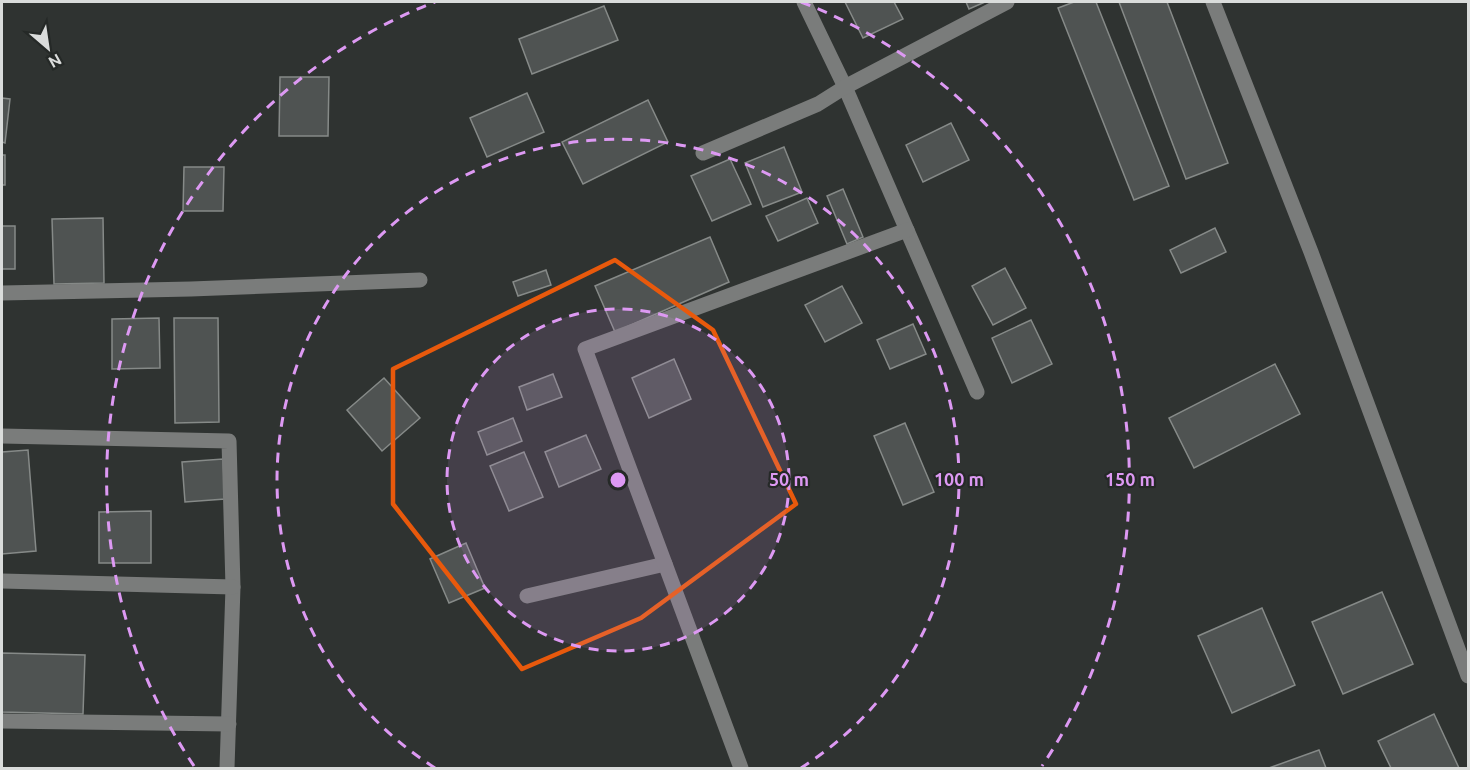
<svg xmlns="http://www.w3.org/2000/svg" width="1470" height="770" viewBox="0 0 1470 770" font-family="Ubuntu,sans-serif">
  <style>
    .building { fill: #4f5352; stroke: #868a88; stroke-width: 1.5 }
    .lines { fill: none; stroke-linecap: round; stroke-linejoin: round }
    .minor { stroke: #7a7c7b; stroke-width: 15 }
    .marked { fill: none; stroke: #e8590c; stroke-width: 4.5; stroke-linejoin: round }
    .ring { fill: none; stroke: #dd99f3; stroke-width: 3; stroke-dasharray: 10 8 }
    .centre { fill: #dd99f3; stroke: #252927; stroke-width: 3 }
    .ring-label { font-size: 18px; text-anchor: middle; font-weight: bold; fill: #dd99f3; stroke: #252927; stroke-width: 4.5; stroke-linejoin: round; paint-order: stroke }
  </style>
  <rect width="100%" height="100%" fill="#2f3331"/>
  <g class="building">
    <path d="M845 2H894L903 19 863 38Z"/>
    <path d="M966 2H985L969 9Z"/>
    <path d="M1074 2H1096L1169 186 1134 200 1058 8Z"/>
    <path d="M1119 2H1167L1228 163 1186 179Z"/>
    <path d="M604 6 618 40 532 74 519 39Z"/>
    <path d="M280 77H329L328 136H279Z"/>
    <path d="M527 93 544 132 487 157 470 118Z"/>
    <path d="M2 98 10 99 5 143 2 142Z"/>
    <path d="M648 100 668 142 583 184 562 142Z"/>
    <path d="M951 123 969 160 923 182 906 145Z"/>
    <path d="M784 147 802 192 763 207 745 163Z"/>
    <rect x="2" y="155" width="3" height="30"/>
    <path d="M730 159 751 204 712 221 691 176Z"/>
    <path d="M184 167H224L223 211H183Z"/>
    <path d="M843 189 863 237 847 244 827 196Z"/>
    <path d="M807 198 818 223 778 241 766 216Z"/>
    <path d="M103 218 104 283 54 284 52 219Z"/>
    <rect x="2" y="226" width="13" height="43"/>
    <path d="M1215 228 1226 252 1181 273 1170 250Z"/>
    <path d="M710 237 729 282 615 332 595 286Z"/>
    <path d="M1005 268 1026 308 993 325 972 286Z"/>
    <path d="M546 270 551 285 518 296 513 282Z"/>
    <path d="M842 286 862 323 825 342 805 305Z"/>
    <path d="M159 318 160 368 112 369V319Z"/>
    <path d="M174 318H218L219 422 175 423Z"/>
    <path d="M1031 320 1052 364 1012 383 992 338Z"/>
    <path d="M913 324 926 354 890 369 877 340Z"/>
    <path d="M674 359 691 399 649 418 632 378Z"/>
    <path d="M1275 364 1300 414 1194 468 1169 418Z"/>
    <path d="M553 374 562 397 527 410 519 387Z"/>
    <path d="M384 378 420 418 382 451 347 410Z"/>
    <path d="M513 418 522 441 487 455 478 432Z"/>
    <path d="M905 423 934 492 903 505 874 436Z"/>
    <path d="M586 435 601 469 559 487 545 452Z"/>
    <path d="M28 450 36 551 2 554V452Z"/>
    <path d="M524 452 543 497 509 511 490 466Z"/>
    <path d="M223 459 225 499 185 502 182 462Z"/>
    <path d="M151 511V563H99V512Z"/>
    <path d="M466 543 485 588 449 603 430 559Z"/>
    <path d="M1382 592 1413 664 1343 694 1312 622Z"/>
    <path d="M1262 608 1295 685 1232 713 1198 636Z"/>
    <path d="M2 653 85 655 83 714 2 712Z"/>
    <path d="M1434 714 1459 768H1391L1378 741Z"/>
    <path d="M1319 750 1326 768H1269Z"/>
  </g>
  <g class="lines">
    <g class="minor">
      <path d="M804 2 845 87 977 392"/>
      <path d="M1213 2 1311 252 1468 676"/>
      <path d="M703 153 818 104 845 87 1007 2"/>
      <path d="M2 293 191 289 420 280"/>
      <path d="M2 436 229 441 233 587 227 768"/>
      <path d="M2 581 233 587"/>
      <path d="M527 596 665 564"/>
      <path d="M2 721 229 724"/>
      <path d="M741 768 585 349 907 230"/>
    </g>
  </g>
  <path class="marked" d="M615 260 713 330 796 504 641 618 522 669 393 504V369Z"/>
  <circle cx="618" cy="480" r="171" fill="#dd99f3" fill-opacity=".12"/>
  <g class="ring">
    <circle cx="618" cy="480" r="171"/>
    <path d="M435 768A341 341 0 1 1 801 768"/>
    <path d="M194 766A512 512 0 0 1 435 2M801 2A512 512 0 0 1 1042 766"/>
  </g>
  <circle cx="618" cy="480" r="9" class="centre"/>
  <g class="ring-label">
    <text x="789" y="486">50 m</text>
    <text x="959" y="486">100 m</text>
    <text x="1130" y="486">150 m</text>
  </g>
  <rect width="1470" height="770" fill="none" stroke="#dadcdb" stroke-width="6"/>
  <g transform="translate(48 48) rotate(151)" stroke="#252927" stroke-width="4.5" paint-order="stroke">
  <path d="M0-4.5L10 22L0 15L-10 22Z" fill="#dadcdb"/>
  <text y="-9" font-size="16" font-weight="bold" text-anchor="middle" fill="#dadcdb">N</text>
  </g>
</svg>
